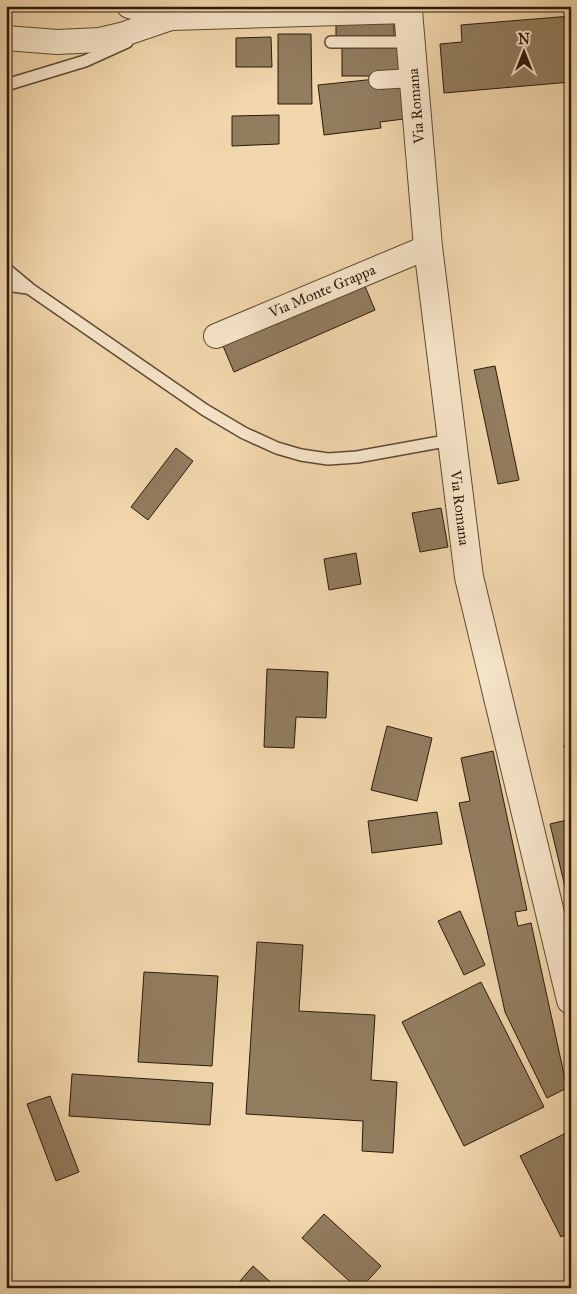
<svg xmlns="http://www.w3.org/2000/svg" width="577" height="1294" viewBox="0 0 577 1294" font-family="'IM FELL Great Primer',serif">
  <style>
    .building { fill: #927d5f; stroke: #2a1b0b }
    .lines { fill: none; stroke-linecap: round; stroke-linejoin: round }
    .service-casing { stroke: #5c4a33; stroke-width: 14 }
    .pedestrian-casing { stroke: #5c4a33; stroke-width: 20 }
    .minor-casing { stroke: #5c4a33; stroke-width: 26 }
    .tertiary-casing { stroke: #5c4a33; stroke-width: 30 }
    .service { stroke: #f7e5c9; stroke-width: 11 }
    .pedestrian { stroke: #f7e5c9; stroke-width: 18 }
    .minor { stroke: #f7e5c9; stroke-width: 24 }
    .tertiary { stroke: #f7e5c9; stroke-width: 28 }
    .labels { text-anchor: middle; stroke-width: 5; stroke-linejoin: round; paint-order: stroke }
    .street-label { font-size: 15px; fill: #2a1b0b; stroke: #f7e5c9 }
  </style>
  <rect width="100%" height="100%" fill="#f2d7ac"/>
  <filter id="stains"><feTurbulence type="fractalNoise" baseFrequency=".004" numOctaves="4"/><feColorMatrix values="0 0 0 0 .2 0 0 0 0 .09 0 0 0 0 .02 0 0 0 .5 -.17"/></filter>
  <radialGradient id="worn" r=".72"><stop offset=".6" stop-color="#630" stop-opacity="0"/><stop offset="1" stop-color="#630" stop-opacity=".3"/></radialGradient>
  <g class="building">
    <path d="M571 16V82L444 93 440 44 462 42 461 25Z"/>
    <rect x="336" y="22" width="58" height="18"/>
    <path d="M278 34H311L312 104H278Z"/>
    <path d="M271 37 272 67H236V38Z"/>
    <rect x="342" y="44" width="62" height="32"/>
    <path d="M376 79 400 81 404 119 380 122 381 128 324 135 318 85Z"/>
    <path d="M279 115V144L232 146V116Z"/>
    <path d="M364 284 375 310 234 372 223 346Z"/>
    <path d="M495 366 519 480 498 484 474 370Z"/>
    <path d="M176 448 193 461 148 520 131 507Z"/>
    <path d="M441 508 448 547 420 552 412 513Z"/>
    <path d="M356 553 361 584 329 590 324 559Z"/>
    <path d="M267 669 328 672 326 718 296 717 294 748 264 747Z"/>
    <path d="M387 726 432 738 417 801 371 790Z"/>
    <path d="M571 742V759L564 746Z"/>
    <path d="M493 751 527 910 515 912 518 926 531 923 567 1088 547 1098 505 1012 459 803 470 801 461 758Z"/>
    <path d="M437 812 442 844 372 853 368 821Z"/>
    <path d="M571 819V912L550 824Z"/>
    <path d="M460 911 485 965 464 975 438 921Z"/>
    <path d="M257 942 303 945 299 1011 375 1015 371 1080 397 1082 393 1153 362 1151 363 1121 246 1114Z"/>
    <path d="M144 972 218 976 212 1066 138 1062Z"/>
    <path d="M481 982 544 1107 464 1146 402 1022Z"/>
    <path d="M72 1074 213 1083 210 1125 69 1116Z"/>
    <path d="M50 1096 79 1172 56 1181 27 1104Z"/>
    <path d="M566 1133 571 1142V1232L561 1237 520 1156Z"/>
    <path d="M324 1214 381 1266 361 1288H357L302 1238Z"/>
    <path d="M253 1266 277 1288H234Z"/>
  </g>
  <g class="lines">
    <defs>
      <g id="service">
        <path d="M331 42H410"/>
        <path d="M6 85 85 61 127 42"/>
        <path d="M6 269 30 289 205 410 244 433 277 448 301 455 328 459 357 457 451 440"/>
        <path d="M6 285 27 288"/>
      </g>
      <path id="pedestrian" d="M378 80 413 78"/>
      <g id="minor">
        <path d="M129 6 171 18"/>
        <path d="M6 38 57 42 100 40 121 35 171 18 408 11V6"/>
        <path d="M216 336 428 247"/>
      </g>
      <path id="tertiary" d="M408 11 428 247 469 577 571 1000"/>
    </defs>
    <use href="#service" class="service-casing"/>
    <use href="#pedestrian" class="pedestrian-casing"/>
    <use href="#minor" class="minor-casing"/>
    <use href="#tertiary" class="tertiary-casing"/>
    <use href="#service" class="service"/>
    <use href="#pedestrian" class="pedestrian"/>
    <use href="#minor" class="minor"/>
    <use href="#tertiary" class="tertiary"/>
  </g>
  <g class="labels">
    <g class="street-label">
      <text transform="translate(416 106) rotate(-95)" y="5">Via Romana</text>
      <text transform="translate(322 291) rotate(-23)" y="5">Via Monte Grappa</text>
      <text transform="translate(460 508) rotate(83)" y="5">Via Romana</text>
    </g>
  </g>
  <rect width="577" height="1294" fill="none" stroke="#f2d7ac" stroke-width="25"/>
  <rect x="8" y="8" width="562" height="1279" fill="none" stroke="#2a1b0b" stroke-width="2.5"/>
  <rect x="12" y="12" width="552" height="1269" fill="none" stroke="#2a1b0b"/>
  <g transform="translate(524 52)" stroke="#f7e5c9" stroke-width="4" paint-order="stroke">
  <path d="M0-4L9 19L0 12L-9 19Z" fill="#2a1b0b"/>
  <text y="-8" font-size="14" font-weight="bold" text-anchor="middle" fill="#2a1b0b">N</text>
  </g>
  <rect width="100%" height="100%" filter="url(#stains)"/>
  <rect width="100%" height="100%" fill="url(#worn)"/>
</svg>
